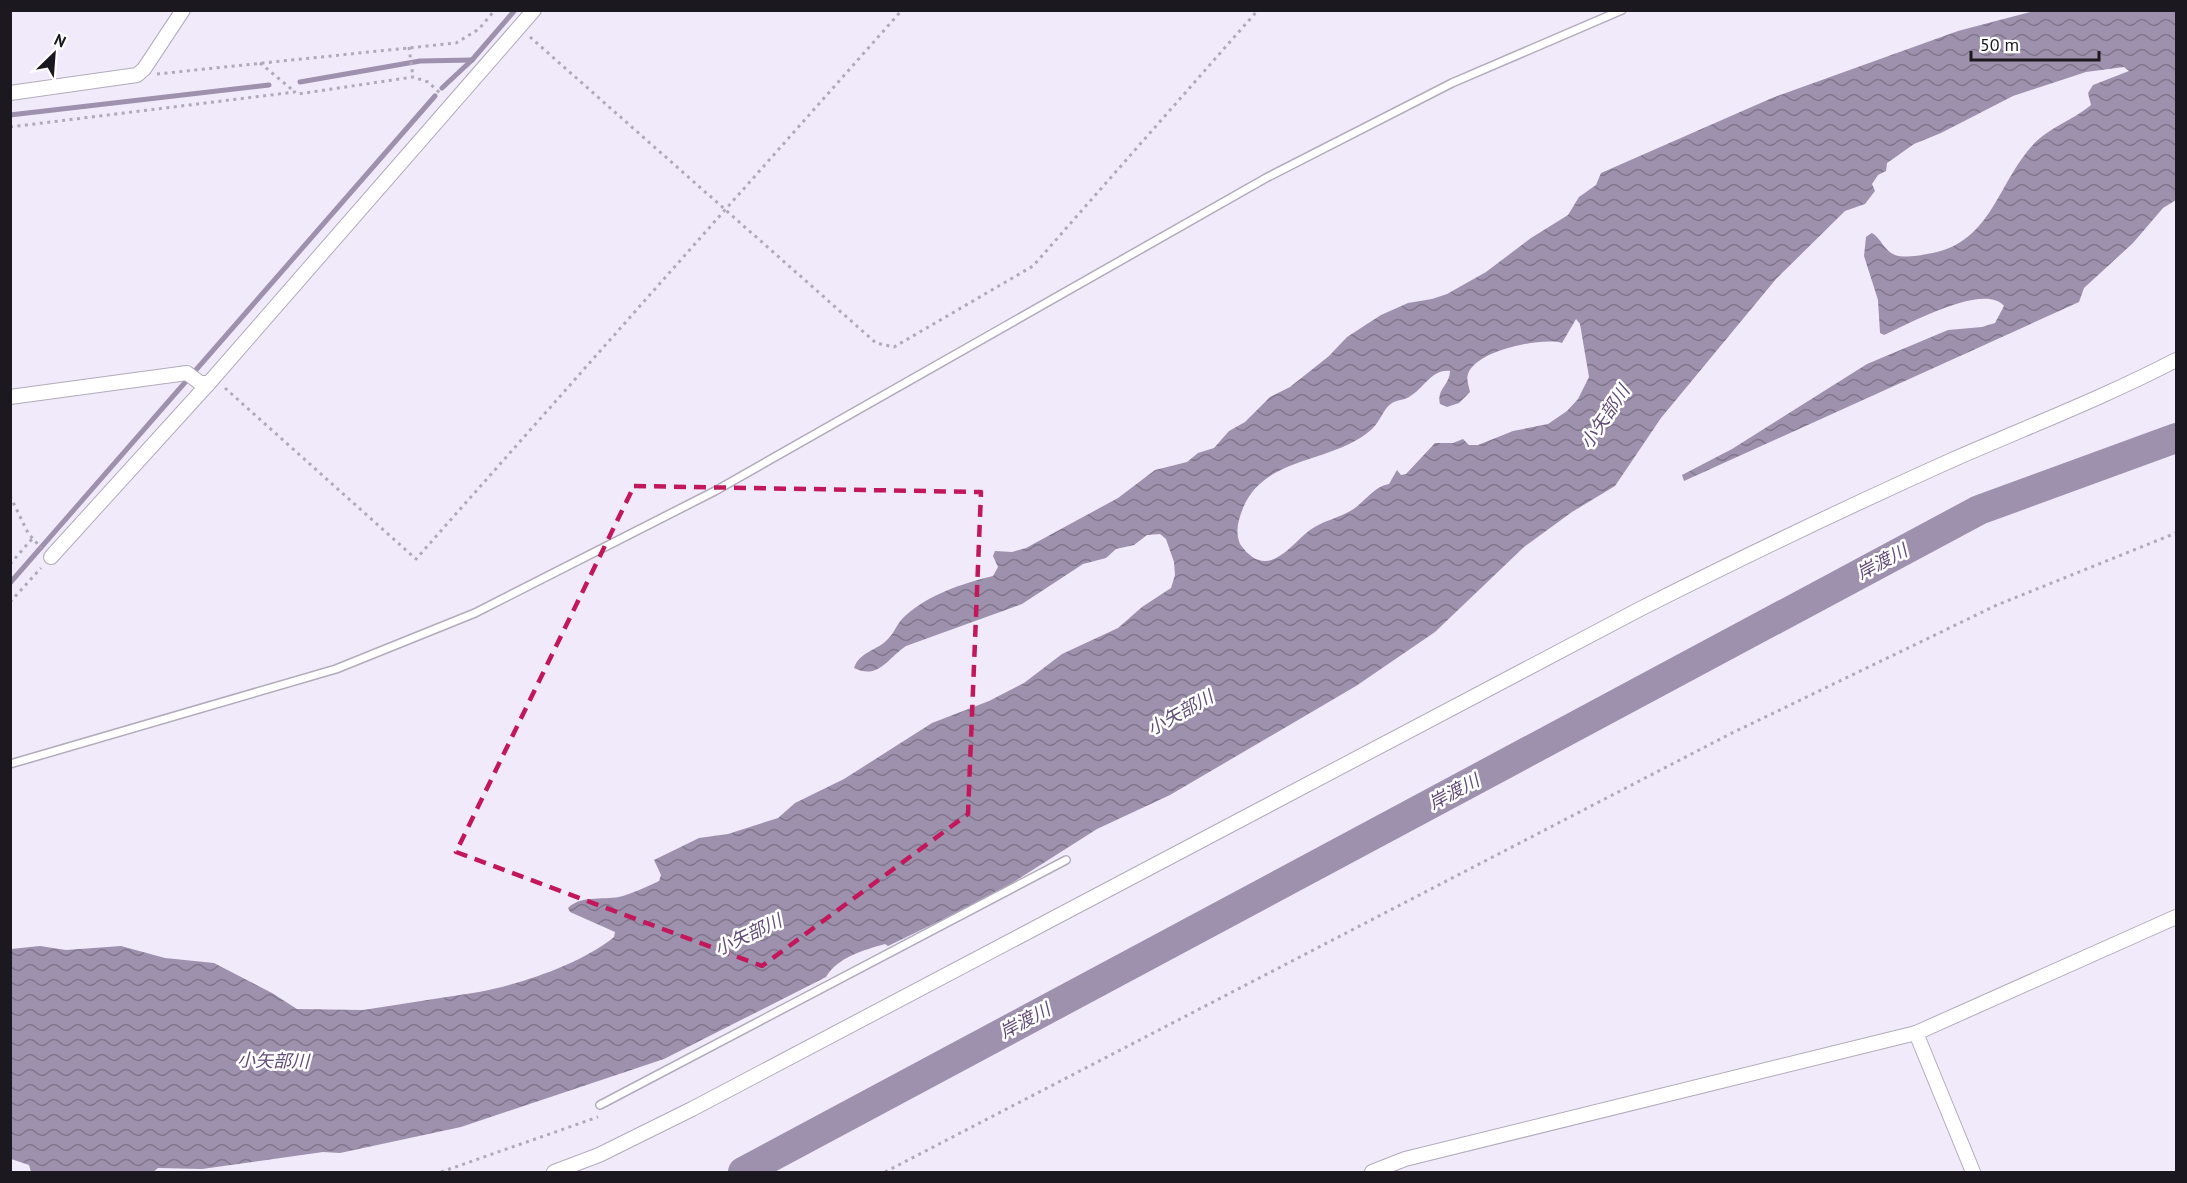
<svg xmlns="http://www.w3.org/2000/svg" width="2187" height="1183" viewBox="0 0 2187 1183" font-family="'PT Sans','Noto Sans JP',sans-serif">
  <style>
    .water { fill: url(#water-waves); fill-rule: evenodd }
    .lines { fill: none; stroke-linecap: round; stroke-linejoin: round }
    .stream { stroke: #9e91ad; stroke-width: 5 }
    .river { stroke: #9e91ad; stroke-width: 30 }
    .lane-casing { stroke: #b2abbb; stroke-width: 10 }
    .street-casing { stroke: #b2abbb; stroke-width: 16 }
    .path { stroke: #afaab8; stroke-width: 3; stroke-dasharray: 3 4.5; stroke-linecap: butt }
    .lane { stroke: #fff; stroke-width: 7 }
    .street { stroke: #fff; stroke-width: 14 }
    .marked { fill: none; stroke: #c2185b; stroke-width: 4.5; stroke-dasharray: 12 8; stroke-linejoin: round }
    .labels { text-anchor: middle; stroke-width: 5; stroke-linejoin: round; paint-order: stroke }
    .water-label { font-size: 18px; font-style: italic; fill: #614c78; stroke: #fff }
  </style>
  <defs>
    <pattern id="water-waves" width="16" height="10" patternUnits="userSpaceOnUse" patternTransform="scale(1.5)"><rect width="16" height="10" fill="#9e91ad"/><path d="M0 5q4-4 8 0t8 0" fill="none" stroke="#80768c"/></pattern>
  </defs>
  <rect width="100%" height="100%" fill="#f1eafb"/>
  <path class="water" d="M2034 11H2176V200L2163 208 2133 243 2084 288 2079 302 1684 481 1682 475 1732 449 1867 364 1948 330 1982 327 1995 323 2004 306C1985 282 1908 324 1884 335L1880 333 1878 300 1864 256 1866 237 1872 233C1881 238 1884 251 1895 255 1903 258 1918 256 1927 254 1990 245 1996 187 2031 147 2047 128 2072 121 2091 105L2088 93 2093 85 2129 71 2124 67 2086 72 2013 96 1941 133 1914 144 1887 163 1886 171 1878 175 1872 184 1875 191 1865 204 1845 211 1776 279 1661 418 1615 486 1572 512 1524 547 1435 632 1356 686 1170 795 1097 829 993 895 888 946 885 944C864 950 838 957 826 977L664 1059 461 1127 340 1153 323 1152 202 1169 158 1168 153 1172H31L29 1165 11 1159V949L40 946 66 950 121 946 165 958 214 963 272 993 297 1009 363 1010 479 992C521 984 581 964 614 937L615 932 570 912 568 908C582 894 606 901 623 896 635 892 647 887 659 881L661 875 654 860 699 838 728 834 778 818 795 803 844 779 932 723 989 701 1024 683 1062 654 1118 628 1142 607 1171 588 1175 575 1174 562 1166 539 1160 534 1147 535 1134 545 1116 549 1106 558 1083 564 1022 604 906 646C887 659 878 680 854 668 860 651 877 651 888 639 895 632 897 623 905 616 930 594 961 584 993 576L998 567 993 556 995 551 1012 552 1026 548 1118 498 1155 470 1187 462 1198 453 1214 448 1229 431 1245 422 1270 397 1290 387 1329 356 1347 337 1381 315 1408 303 1432 299 1447 294 1486 272 1531 238 1568 215 1579 197 1596 185 1601 173 1772 98 1958 31ZM1576 319 1580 324 1589 377 1578 399 1567 411 1548 424 1513 431 1478 445H1469L1463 439 1453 443H1435L1406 474 1401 475 1397 470 1389 484C1373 487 1366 501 1352 510 1339 518 1322 521 1310 530 1288 547 1267 582 1240 544 1235 531 1238 521 1243 508 1266 454 1334 464 1372 429 1380 422 1383 409 1392 403 1397 400 1404 400 1409 397 1424 389 1431 369 1450 371 1450 385 1436 389 1440 404L1447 407 1459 403 1470 392C1469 387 1466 379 1468 374 1476 350 1543 337 1562 343Z"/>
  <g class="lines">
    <g class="stream">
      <path d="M300 82 420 61 472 60"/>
      <path d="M442 88 472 60 515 10"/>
      <path d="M10 115 269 85"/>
      <path d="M10 583 435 96"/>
    </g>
    <path class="river" d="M743 1172 1979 510 2176 438"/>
    <defs>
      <g id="lane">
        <path d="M10 764 336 669 475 613 715 491 1266 178 1452 83 1622 10"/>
        <path d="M600 1105 1066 860"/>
      </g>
      <g id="street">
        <path d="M10 93 137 75 144 69 183 10"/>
        <path d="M10 397 187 373 200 383H209"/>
        <path d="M51 557 209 383 534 10"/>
        <path d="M1916 1033 1973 1172"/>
        <path d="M554 1172 599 1155 692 1109 1640 609C1743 557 1847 507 1952 460 2027 427 2103 398 2176 360"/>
        <path d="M1372 1172 1405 1159 1916 1033 2176 917"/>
      </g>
    </defs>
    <use href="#lane" class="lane-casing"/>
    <use href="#street" class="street-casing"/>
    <g class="path">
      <path d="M530 37 876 343 894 347 1033 266 1258 10"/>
      <path d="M409 47 413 77"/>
      <path d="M260 63 295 92"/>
      <path d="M157 74 456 43 479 29 495 10"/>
      <path d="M10 127 295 92 298 94 413 77 428 82 441 94"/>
      <path d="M225 388 416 559 902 10"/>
      <path d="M10 496 28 533 41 548"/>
      <path d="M10 564 32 539"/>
      <path d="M10 602 41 568"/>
      <path d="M441 1172 598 1117"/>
      <path d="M885 1172 1730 734 1997 605 2176 533"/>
    </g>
    <use href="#lane" class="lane"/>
    <use href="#street" class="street"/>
  </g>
  <path class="marked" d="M634 486 981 492 968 814 762 966 456 852Z"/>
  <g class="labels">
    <g class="water-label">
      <text transform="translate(1605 417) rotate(-56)" y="6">小矢部川</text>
      <text transform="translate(1882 562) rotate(-28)" y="6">岸渡川</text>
      <text transform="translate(1180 713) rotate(-29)" y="6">小矢部川</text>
      <text transform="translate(1454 792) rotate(-28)" y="6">岸渡川</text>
      <text transform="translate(748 935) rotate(-25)" y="6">小矢部川</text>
      <text transform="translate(1025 1021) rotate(-28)" y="6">岸渡川</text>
      <text transform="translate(273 1061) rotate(1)" y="6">小矢部川</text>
    </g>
  </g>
  <rect width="2187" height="1183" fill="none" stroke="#1b191f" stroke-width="24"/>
  <g transform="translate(54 54) rotate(25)" stroke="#ffffff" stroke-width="4.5" paint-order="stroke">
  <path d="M0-4.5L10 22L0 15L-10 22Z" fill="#1b191f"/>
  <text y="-9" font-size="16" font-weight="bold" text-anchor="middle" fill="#1b191f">N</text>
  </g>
  <path d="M1971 51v9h128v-9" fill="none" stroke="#1b191f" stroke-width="3"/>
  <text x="1980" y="51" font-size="18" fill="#1b191f" stroke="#ffffff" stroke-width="4.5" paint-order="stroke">50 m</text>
</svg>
